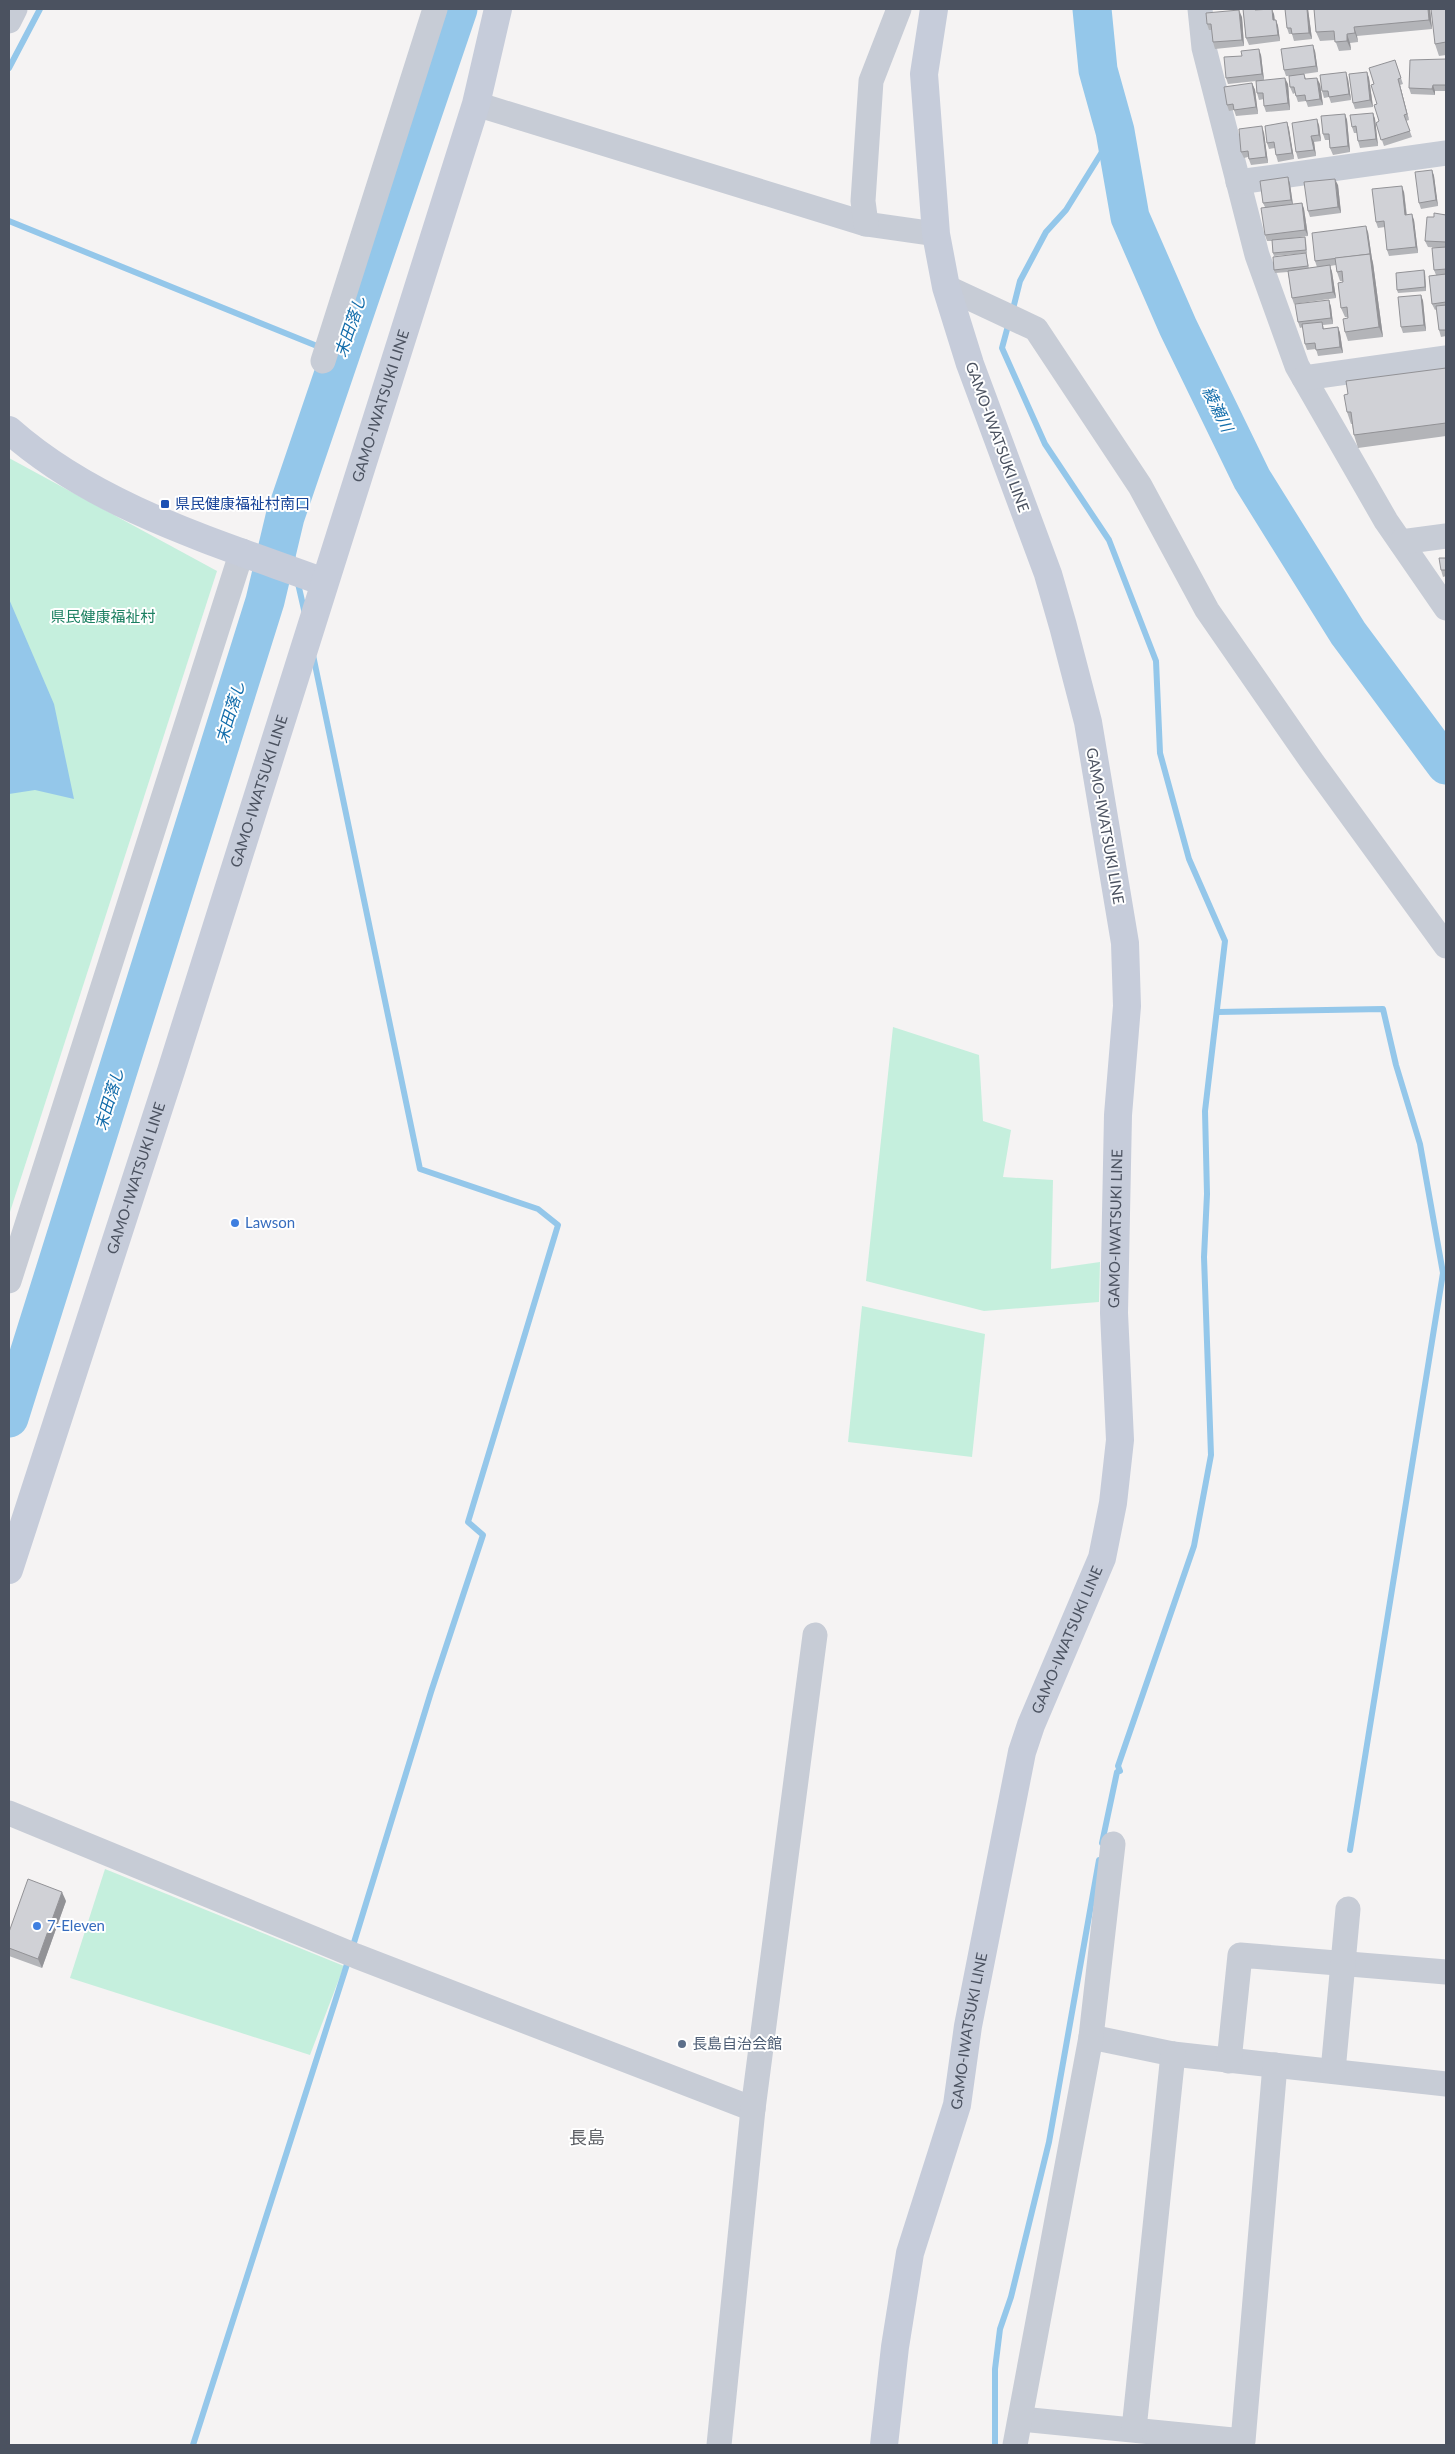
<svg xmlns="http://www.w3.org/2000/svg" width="1455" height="2454" viewBox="0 0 1455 2454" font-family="Lato,'Noto Sans JP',sans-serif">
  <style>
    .green { fill: #c5efdd }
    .water { fill: #94c7ea }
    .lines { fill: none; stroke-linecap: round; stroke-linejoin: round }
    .stream { stroke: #94c7ea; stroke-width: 6 }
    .river { stroke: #94c7ea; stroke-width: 39 }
    .street { stroke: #c7ccd6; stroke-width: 25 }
    .secondary { stroke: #c6ccda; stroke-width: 28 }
    .wall { fill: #b3b4b8 }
    .shaded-wall { fill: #929296 }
    .building { fill: #d0d1d6; stroke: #929296 }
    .transit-dot { fill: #1a4fb4; stroke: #fff; stroke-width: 2 }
    .shop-dot { fill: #3f7fe0; stroke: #fff; stroke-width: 2 }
    .service-dot { fill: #5c6f8a; stroke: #fff; stroke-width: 2 }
    .labels { text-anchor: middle; stroke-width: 4; stroke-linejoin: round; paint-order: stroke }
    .street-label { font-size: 15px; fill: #4b5260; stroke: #fff }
    .transit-label { font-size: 15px; fill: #164399; stroke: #fff; text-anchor: start }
    .park-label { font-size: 15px; fill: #1c8062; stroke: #fff }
    .shop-label { font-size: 15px; fill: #366cbe; stroke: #fff; text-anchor: start }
    .service-label { font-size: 15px; fill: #4e5e75; stroke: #fff; text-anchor: start }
    .water-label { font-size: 16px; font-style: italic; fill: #136dab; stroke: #fff }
    .quarter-label { font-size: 18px; fill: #5f6167; stroke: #fff }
  </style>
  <rect width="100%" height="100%" fill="#f5f3f3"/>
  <g class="green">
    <path d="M9 458 217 571 9 1215Z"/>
    <path d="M893 1027 979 1055 983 1121 1011 1130 1003 1177 1053 1180 1051 1269 1100 1262 1099 1302 984 1311 866 1281Z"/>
    <path d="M862 1306 985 1334 972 1457 848 1442Z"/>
    <path d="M105 1869 344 1966 310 2055 70 1978Z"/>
  </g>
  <path class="water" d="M9 599 54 704 74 799 35 790 9 794Z"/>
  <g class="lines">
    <g class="stream">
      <path d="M9 68 40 9"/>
      <path d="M9 221 322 348"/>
      <path d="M1012 313 1020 281 1046 232 1066 210 1115 131"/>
      <path d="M1009 322 1002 348 1045 444 1109 540 1156 661 1160 753 1189 859 1225 941 1205 1111 1207 1194 1204 1257 1211 1455 1194 1546 1118 1766 1120 1771 1117 1772 1102 1843"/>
      <path d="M285 517 294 565"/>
      <path d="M297 579 305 614"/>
      <path d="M313 655 420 1169 538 1209 558 1225 468 1522 483 1535 431 1692 352 1949"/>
      <path d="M1217 1012 1383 1009 1396 1065 1420 1144 1443 1273 1350 1850"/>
      <path d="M193 2445 349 1958"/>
      <path d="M995 2445V2369L1000 2329 1011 2297 1049 2142 1099 1860"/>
    </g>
    <g class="river">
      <path d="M1092 9 1098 70 1115 131 1130 217 1178 327 1252 479 1348 633 1446 765"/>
      <path d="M9 1418 265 601 285 517 458 9"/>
    </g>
    <g class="street">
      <path d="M1200 9 1204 48 1257 255 1297 366 1386 521 1446 608"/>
      <path d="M9 21 15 9"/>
      <path d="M476 104 866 224 936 234"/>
      <path d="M1238 182 1446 153"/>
      <path d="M866 224 863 201 871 81 899 9"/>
      <path d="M946 287 1036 329 1140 486 1207 610 1313 763 1446 946"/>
      <path d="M323 361 435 9"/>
      <path d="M1304 378 1446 358"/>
      <path d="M1401 542 1446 536"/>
      <path d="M9 1281 242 551"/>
      <path d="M9 1813 356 1956 753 2109"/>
      <path d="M1091 2037 1173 2054 1446 2084"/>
      <path d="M1229 2061 1240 1955 1446 1972"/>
      <path d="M1333 2071 1348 1909"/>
      <path d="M1021 2419 1243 2441 1275 2065"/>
      <path d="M1134 2429 1173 2054"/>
      <path d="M719 2445 753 2109 815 1635"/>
      <path d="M1015 2445 1091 2037 1113 1844"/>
    </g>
    <g class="secondary">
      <path d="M9 430C97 508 215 542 324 582"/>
      <path id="s1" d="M9 1570 171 1071 476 104 498 9"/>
      <path id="s2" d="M884 2445 895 2347 910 2253 957 2105 968 2026 1022 1752 1031 1725 1102 1558 1113 1503 1120 1440 1114 1313 1118 1115 1127 1006 1125 943 1088 722 1063 626 1048 574 970 364 946 287 936 234 924 74 934 9"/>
    </g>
  </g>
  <g class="wall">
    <path d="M1243 9H1256L1274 14 1275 20H1276L1278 26 1280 41 1249 45 1246 38Z"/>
    <path d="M1308 9 1312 39 1294 41 1292 34H1289L1287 28Z"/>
    <path d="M1430 9 1432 29 1357 36 1358 42 1350 43 1351 50 1339 51 1335 40 1320 41 1316 32Z"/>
    <path d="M1446 9V55L1439 56 1435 44Z"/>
    <path d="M1242 17 1244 46 1215 49 1213 42 1212 30H1209L1207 24Z"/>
    <path d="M1315 51 1318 72 1304 74 1306 79 1320 84 1323 105 1308 107 1306 101 1298 102 1295 93 1293 94 1290 87 1291 76H1286L1284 70Z"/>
    <path d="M1261 55 1264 80 1288 84 1290 110 1266 112 1264 106V99L1259 100 1257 93 1256 81 1228 84 1226 78Z"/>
    <path d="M1446 59V91H1435V95L1411 94 1409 88Z"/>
    <path d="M1395 60 1403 84 1400 85 1409 120 1406 121 1412 137 1384 146 1376 123 1379 121 1377 104 1374 84Z"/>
    <path d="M1367 72 1369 78 1373 107 1355 109 1353 103Z"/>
    <path d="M1348 79 1351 100 1331 103 1329 97 1324 98 1322 91Z"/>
    <path d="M1252 83 1255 90 1258 114 1236 116 1234 110 1229 111 1227 105Z"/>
    <path d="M1373 113 1375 119 1378 146 1360 148 1358 141 1357 133H1354L1352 127Z"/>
    <path d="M1345 114 1347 120 1350 152 1333 155 1330 148V140H1325L1323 134Z"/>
    <path d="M1287 122 1289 129 1294 159 1278 162 1276 155 1275 148 1269 149 1267 143Z"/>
    <path d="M1319 125 1321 141 1314 142 1316 156 1298 159 1296 152Z"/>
    <path d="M1264 133 1268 163 1251 165 1248 157 1244 158 1241 152Z"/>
    <path d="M1432 170 1434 176 1438 206 1421 209 1419 203Z"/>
    <path d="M1288 177 1290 184 1293 204 1302 203 1304 209 1308 236 1292 238 1305 237 1306 240 1307 253 1274 256 1273 253 1272 241H1267L1265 235V207L1263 203Z"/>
    <path d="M1338 185 1341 213 1310 217 1308 211Z"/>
    <path d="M1404 192 1407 215 1414 220 1418 253 1389 256 1387 250 1385 227 1378 228 1376 222Z"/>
    <path d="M1446 215V336L1441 337 1439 330 1437 309 1435 310 1432 304 1436 275 1434 270 1439 248 1428 247 1425 241 1434 217Z"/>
    <path d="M1368 232 1372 259 1373 263 1383 337 1348 341 1345 332 1348 317H1345L1341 308 1343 281H1340L1337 272 1336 265 1330 266 1332 272 1336 298 1294 304 1292 298 1288 272 1275 273 1274 270 1306 253 1309 268 1317 267 1315 261Z"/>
    <path d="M1424 270 1425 273 1426 291 1398 293 1397 290Z"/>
    <path d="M1421 295 1423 301 1426 331 1403 333 1401 327Z"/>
    <path d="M1329 300 1331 307 1333 324 1323 325 1324 329 1338 327 1340 333 1343 353 1318 356 1316 349 1307 350 1305 344 1303 327 1300 328 1298 322Z"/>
    <path d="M1446 368V436L1358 448 1354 435 1352 424H1351L1347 412Z"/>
    <path d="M1446 558V576L1443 577 1441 570Z"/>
    <path d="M66 1901 42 1968 9 1956V1932Z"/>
  </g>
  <g class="shaded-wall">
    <path d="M1272 9 1274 14 1275 26 1273 20Z"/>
    <path d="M1307 9H1308L1312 39 1309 33Z"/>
    <path d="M1428 9H1430L1432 29 1429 20Z"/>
    <path d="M1239 10 1242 17 1244 46 1242 40Z"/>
    <path d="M1276 20 1278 26 1280 41 1278 35Z"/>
    <path d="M1354 27 1357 36 1358 42 1355 33Z"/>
    <path d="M1347 34 1350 43 1351 50 1347 41Z"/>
    <path d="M1313 45 1315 51 1318 72 1316 66Z"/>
    <path d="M1259 49 1261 55 1264 80 1262 74Z"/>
    <path d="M1346 72 1348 79 1351 100 1349 94Z"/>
    <path d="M1367 72 1369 78 1373 107 1370 100Z"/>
    <path d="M1285 78 1288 84 1290 110 1288 103Z"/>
    <path d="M1317 78 1320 84 1323 105 1320 99Z"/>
    <path d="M1398 79 1400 85 1409 120 1407 114Z"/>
    <path d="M1252 83 1255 90 1258 114 1256 107Z"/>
    <path d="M1433 85 1435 91V95L1432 89Z"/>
    <path d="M1373 113 1375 119 1378 146 1376 139Z"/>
    <path d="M1345 114 1347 120 1350 152 1348 146Z"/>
    <path d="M1317 119 1319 125 1321 141 1319 135Z"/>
    <path d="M1287 122 1289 129 1294 159 1292 153Z"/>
    <path d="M1262 126 1264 133 1268 163 1266 157Z"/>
    <path d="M1311 136 1314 142 1316 156 1314 150Z"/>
    <path d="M1432 170 1434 176 1438 206 1436 200Z"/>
    <path d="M1288 177 1290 184 1293 206 1291 200Z"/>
    <path d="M1335 179 1338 185 1341 213 1338 207Z"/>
    <path d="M1402 186 1404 192 1407 221 1405 215Z"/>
    <path d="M1302 203 1304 209 1308 236 1305 230Z"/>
    <path d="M1412 214 1414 220 1418 253 1416 247Z"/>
    <path d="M1366 226 1368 232 1372 259 1373 263 1383 337 1379 327Z"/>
    <path d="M1330 265 1332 272 1336 298 1333 292Z"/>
    <path d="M1424 270 1425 273 1426 291 1425 287Z"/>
    <path d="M1421 295 1423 301 1426 331 1424 325Z"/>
    <path d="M1329 300 1331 307 1333 324 1331 318Z"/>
    <path d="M1338 327 1340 333 1343 353 1340 347Z"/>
    <path d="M62 1892 66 1901 42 1968 38 1959Z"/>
  </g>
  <g class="building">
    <path d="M1243 9H1255V10L1272 9 1273 20H1276L1278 35 1246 38Z"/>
    <path d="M1285 9H1307L1309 33 1292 34 1291 28H1287Z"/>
    <path d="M1314 9H1428L1429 20 1354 27 1355 33 1347 34V41L1335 42 1334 31 1316 32Z"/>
    <path d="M1431 9H1446V42L1435 44Z"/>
    <path d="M1239 10 1242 40 1213 42 1211 24H1207L1206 13Z"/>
    <path d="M1313 45 1316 66 1284 70 1281 49Z"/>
    <path d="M1259 49 1262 74 1226 78 1224 57 1242 56 1241 51Z"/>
    <path d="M1446 59V85H1433L1432 89 1409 88 1410 60Z"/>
    <path d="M1395 60 1401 78 1398 79 1407 114 1404 115 1410 131 1381 140 1376 123 1379 121 1374 105 1377 104 1371 85 1374 84 1369 68Z"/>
    <path d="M1346 72 1349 94 1329 97 1328 91H1322L1320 75Z"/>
    <path d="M1367 72 1370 100 1353 103 1349 74Z"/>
    <path d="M1304 74 1305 79 1317 78 1320 99 1306 101 1305 95 1296 96 1294 87H1290L1289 76Z"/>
    <path d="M1285 78 1288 103 1264 106 1263 93H1257L1256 81Z"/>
    <path d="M1252 83 1256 107 1234 110 1233 104 1227 105 1224 87Z"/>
    <path d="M1373 113 1376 139 1358 141 1356 126 1352 127 1350 115Z"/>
    <path d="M1345 114 1348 146 1330 148 1329 134H1323L1321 116Z"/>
    <path d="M1317 119 1319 135 1311 136 1314 150 1296 152 1292 123Z"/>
    <path d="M1287 122 1292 153 1276 155 1274 142 1267 143 1265 126Z"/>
    <path d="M1262 126 1266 157 1249 159 1248 151 1241 152 1239 129Z"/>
    <path d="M1432 170 1436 200 1419 203 1415 172Z"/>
    <path d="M1288 177 1291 200 1263 203 1260 181Z"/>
    <path d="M1335 179 1338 207 1308 211 1304 182Z"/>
    <path d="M1402 186 1405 215 1412 214 1416 247 1387 250 1384 221 1376 222 1372 189Z"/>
    <path d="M1302 203 1305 230 1265 235 1261 208Z"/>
    <path d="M1434 213 1446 215V242L1425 241 1427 217H1434Z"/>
    <path d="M1366 226 1370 254 1315 261 1312 233Z"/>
    <path d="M1305 237 1306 250 1273 253 1272 240Z"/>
    <path d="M1446 247V269L1434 270 1432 248Z"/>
    <path d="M1306 253 1308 266 1274 270 1273 257Z"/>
    <path d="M1370 254 1379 327 1345 332 1343 319 1348 318 1347 307 1341 308 1338 283 1343 282 1342 271 1337 272 1335 258Z"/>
    <path d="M1330 265 1333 292 1292 298 1288 271Z"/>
    <path d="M1424 270 1425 287 1397 290 1396 273Z"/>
    <path d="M1446 274V302L1432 304 1429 276Z"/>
    <path d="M1421 295 1424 325 1401 327 1398 297Z"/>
    <path d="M1329 300 1331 318 1298 322 1295 304Z"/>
    <path d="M1446 305V330H1439L1436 306Z"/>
    <path d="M1322 322 1323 329 1338 327 1340 347 1316 350 1315 343 1305 344 1302 324Z"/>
    <path d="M1446 368V423L1354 435 1351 412H1347L1344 395 1348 394 1346 381Z"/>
    <path d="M1439 558H1446V570H1441Z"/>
    <path d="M28 1879 62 1892 38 1959 9 1948V1932Z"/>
  </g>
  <rect class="transit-dot" x="160" y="499" width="10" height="10" rx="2.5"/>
  <g class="shop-dot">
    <circle cx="235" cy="1223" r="5"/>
    <circle cx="37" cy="1926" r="5"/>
  </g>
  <circle class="service-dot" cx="682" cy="2044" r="5"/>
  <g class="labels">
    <g class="street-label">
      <text dy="5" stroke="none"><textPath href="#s1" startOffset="1222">GAMO-IWATSUKI LINE</textPath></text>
      <text transform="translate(997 437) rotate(70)" y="5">GAMO-IWATSUKI LINE</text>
      <text dy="5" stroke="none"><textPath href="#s1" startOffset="818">GAMO-IWATSUKI LINE</textPath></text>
      <text transform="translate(1105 826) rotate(80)" y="5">GAMO-IWATSUKI LINE</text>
      <text dy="5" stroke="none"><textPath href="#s1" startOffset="412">GAMO-IWATSUKI LINE</textPath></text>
      <text dy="5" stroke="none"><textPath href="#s2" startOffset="1249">GAMO-IWATSUKI LINE</textPath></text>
      <text dy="5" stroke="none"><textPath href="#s2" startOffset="829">GAMO-IWATSUKI LINE</textPath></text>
      <text dy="5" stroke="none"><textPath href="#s2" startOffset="424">GAMO-IWATSUKI LINE</textPath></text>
    </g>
    <g class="transit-label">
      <text x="175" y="509">県民健康福祉村南口</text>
    </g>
    <g class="park-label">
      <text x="103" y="622">県民健康福祉村</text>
    </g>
    <g class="shop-label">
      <text x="245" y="1228">Lawson</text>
      <text x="47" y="1931">7-Eleven</text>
    </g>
    <g class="service-label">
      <text x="692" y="2049">長島自治会館</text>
    </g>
    <g class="water-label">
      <text transform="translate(350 326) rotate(-71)" y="6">末田落し</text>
      <text transform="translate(1218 409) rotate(64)" y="6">綾瀬川</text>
      <text transform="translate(230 712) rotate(-73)" y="6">末田落し</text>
      <text transform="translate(109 1099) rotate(-73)" y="6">末田落し</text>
    </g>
    <g class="quarter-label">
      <text x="587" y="2144">長島</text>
    </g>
  </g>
  <rect width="1455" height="2454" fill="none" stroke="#4b5260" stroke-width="20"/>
</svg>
